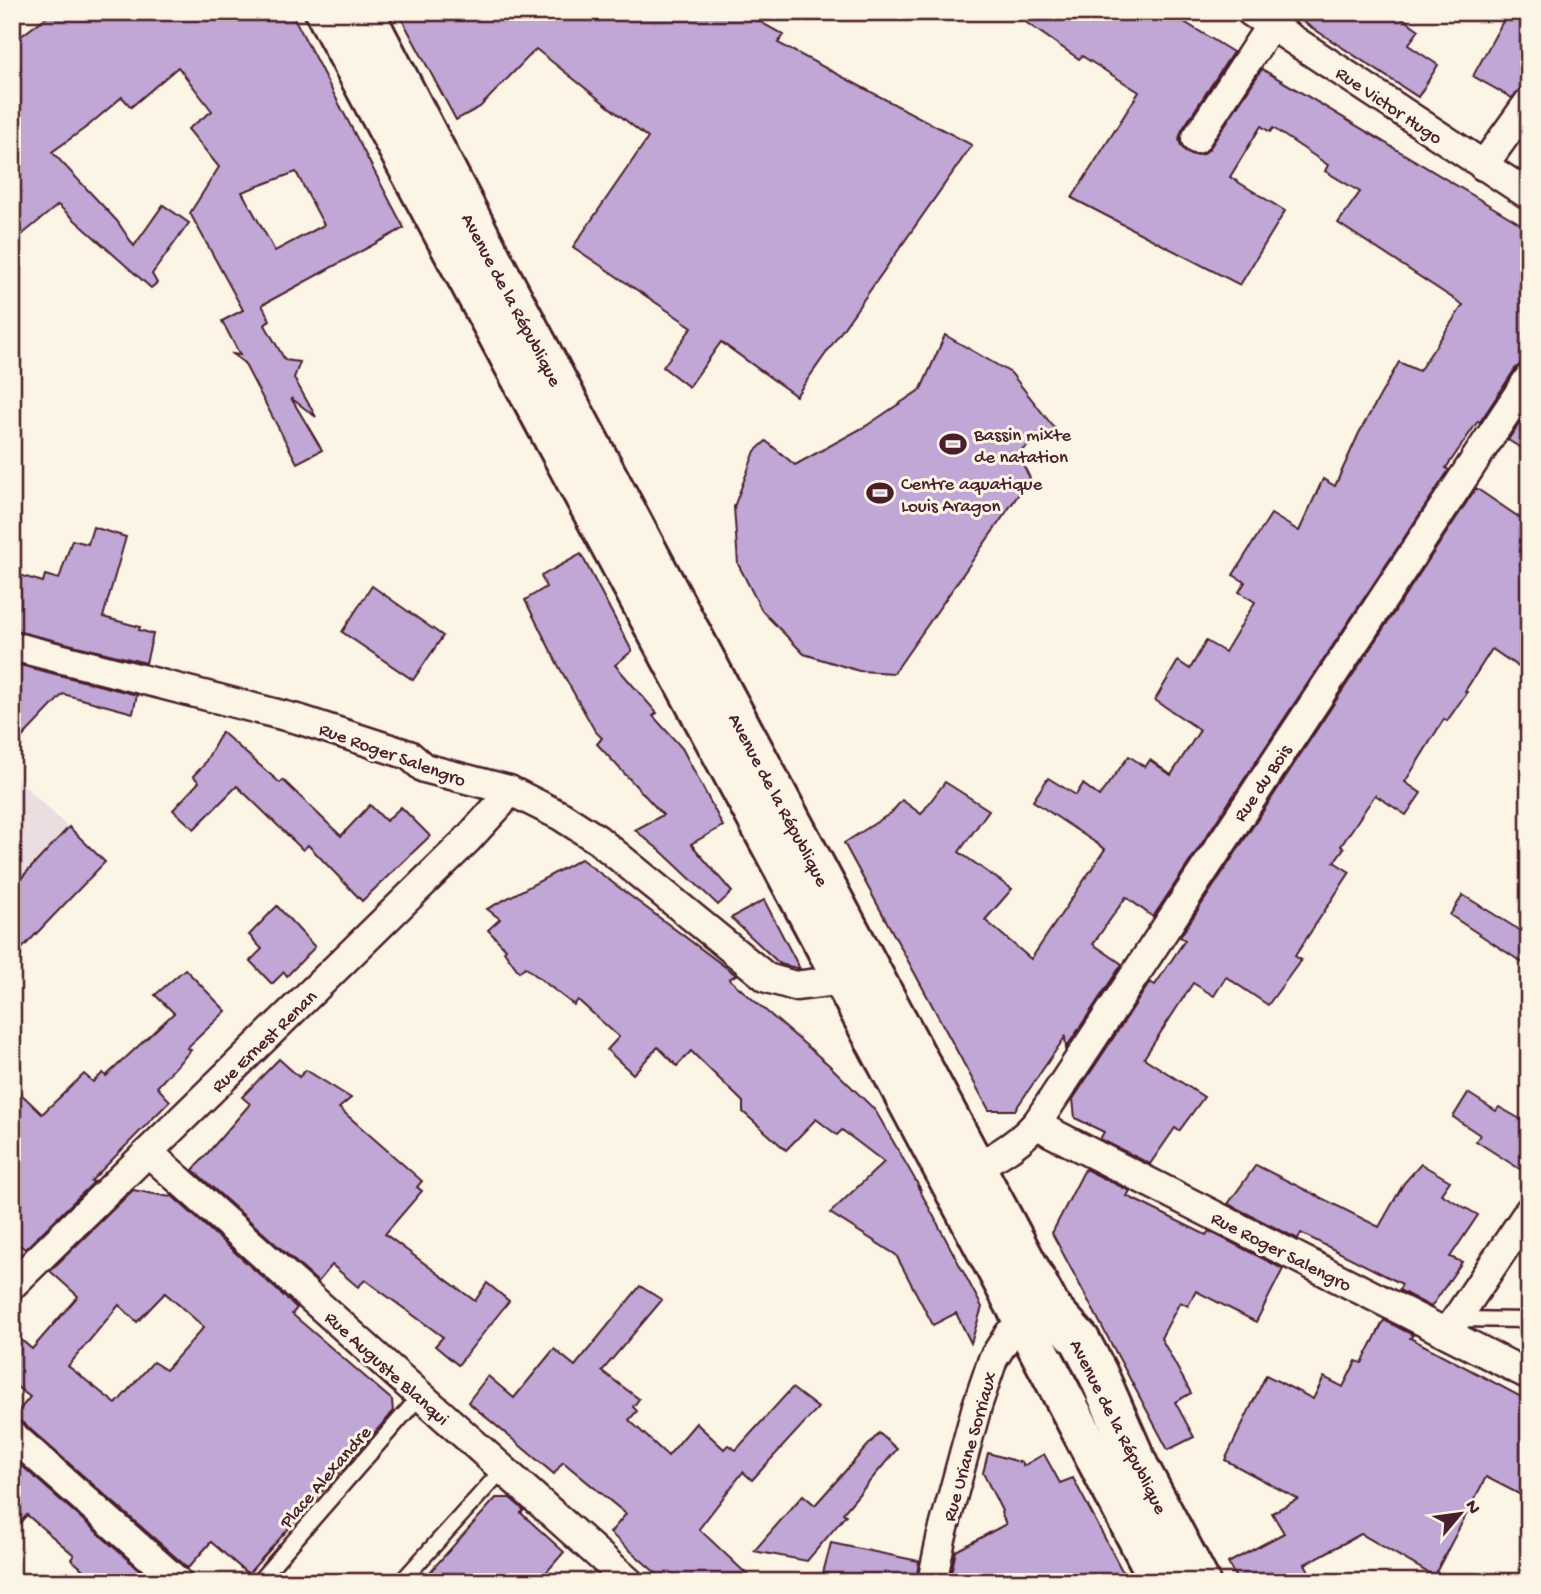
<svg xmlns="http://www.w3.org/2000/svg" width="1541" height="1594" viewBox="0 0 1541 1594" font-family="'Gochi Hand',sans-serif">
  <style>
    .built { fill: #eadee0 }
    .building { fill: #c0a7d6; stroke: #4a1f2b; stroke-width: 2; fill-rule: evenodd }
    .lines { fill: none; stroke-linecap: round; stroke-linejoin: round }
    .service-casing { stroke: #4a1f2b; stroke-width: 19 }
    .minor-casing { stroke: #4a1f2b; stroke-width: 33 }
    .secondary-casing { stroke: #4a1f2b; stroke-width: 44 }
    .service { stroke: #fcf5e5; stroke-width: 14 }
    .minor { stroke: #fcf5e5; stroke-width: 28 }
    .secondary { stroke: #fcf5e5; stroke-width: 38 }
    .labels { text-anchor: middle; stroke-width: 6; stroke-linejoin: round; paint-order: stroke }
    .street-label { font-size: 19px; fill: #4a1f2b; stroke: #fcf5e5 }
    .poi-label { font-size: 19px; fill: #4a1f2b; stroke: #fcf5e5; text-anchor: start }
  </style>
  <rect width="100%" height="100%" fill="#fcf5e5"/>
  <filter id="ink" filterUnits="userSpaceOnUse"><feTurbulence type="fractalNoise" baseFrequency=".0143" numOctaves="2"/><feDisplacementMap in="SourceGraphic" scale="14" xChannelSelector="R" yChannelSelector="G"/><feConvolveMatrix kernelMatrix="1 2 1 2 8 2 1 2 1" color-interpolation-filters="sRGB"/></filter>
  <g filter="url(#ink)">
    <path class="built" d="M12 774 105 862 12 959Z"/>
    <g class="building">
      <path d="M53 12H291L404 228 262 305 270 320 265 325 285 360 300 362 294 378 316 417 291 398 322 450 297 463 244 363 233 354 240 355 222 321 243 310 190 213 219 167 188 129 212 111 178 67 131 107 122 97 88 126 52 152 117 221 134 246 163 205 189 223 152 274 157 283 151 288 58 205 12 243V43ZM296 172 324 225 275 251 242 192Z"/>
      <path d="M398 12H742L784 35 778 43 972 145 796 396 721 342 689 387 663 367 692 327 573 247 648 138 536 49 480 107 456 120Z"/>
      <path d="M1011 12H1168L1233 52 1182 130 1179 139 1181 146 1187 153 1194 155 1203 154 1209 149 1262 69 1529 229V362L1521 364 1515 369 1480 422 1478 421 1446 468 1449 470 1153 917 1126 897 1093 944 1122 964 1066 1048 1065 1037 1015 1110H989L844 843 891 813 902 800 921 814 945 782 989 810 959 852 1012 889 985 920 1031 959 1105 849 1033 801 1048 778 1076 795 1083 784 1099 796 1129 756 1145 767 1150 760 1171 775 1200 730 1155 700 1178 661 1190 669 1206 641 1225 652 1255 602 1239 592 1245 582 1233 575 1271 514 1299 531 1323 479 1335 486 1359 433 1399 362 1419 371 1463 305 1338 223 1360 192 1325 171 1328 165 1273 128 1270 132 1261 126 1230 177 1285 211 1240 285 1072 198 1139 92 1082 56 1079 59Z"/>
      <path d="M1288 12H1394L1419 30 1408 45 1438 65 1418 97Z"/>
      <path d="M1508 12H1529V86L1522 87 1512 98 1473 76Z"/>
      <path d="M945 335 1011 373 1055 429 1017 453 1030 478 894 673 859 671 804 654 762 611 738 564 734 507 755 451 766 441 795 465 866 426 921 389Z"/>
      <path d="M1529 409V453L1508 440Z"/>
      <path d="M1476 488 1529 524V674L1492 649 1465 691 1467 692 1447 721 1444 719 1405 782 1421 793 1406 815 1375 795 1341 846 1344 848 1334 862 1350 872 1295 956 1301 960 1268 1005 1226 977 1214 996 1193 983 1144 1058 1204 1097 1179 1131 1175 1128 1150 1164 1100 1139 1104 1132 1075 1118 1073 1099 1150 982 1155 985 1185 940 1180 937Z"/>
      <path d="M93 527 126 537 103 617 140 627 139 630 153 634 146 663 12 630V573L43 582 45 575 59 579 72 540 88 544Z"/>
      <path d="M581 554 632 651 615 665 657 713 653 716 682 748 723 826 691 844 732 892 718 905 663 853 635 830 663 815 597 744 602 738 595 731 558 665 525 600 546 587 541 576Z"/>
      <path d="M372 586 443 636 413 680 342 632Z"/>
      <path d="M16 664 137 695 133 713 63 694 12 748V668Z"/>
      <path d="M222 732 280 783 283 780 341 836 370 805 386 821 401 807 430 836 362 901 308 845 303 850 237 786 194 829 173 810 199 782 193 776 203 766Z"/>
      <path d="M69 827 105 862 12 959V888Z"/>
      <path d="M581 859 736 975 729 979 829 1065 875 1110 920 1188 918 1187 982 1307 971 1343 956 1313 933 1325 896 1255 830 1213 884 1162 842 1130 837 1135 816 1119 786 1150 743 1112V1102L691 1051 677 1066 658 1047 633 1074 607 1050 619 1037 578 1000 574 1005 525 967 519 972 504 951 506 949 488 930 500 919 487 909Z"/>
      <path d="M1463 895 1529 936V967L1450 915Z"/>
      <path d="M764 900 800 969 780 964 731 918Z"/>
      <path d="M277 906 315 947 287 976 284 972 272 984 250 961 262 949 249 935Z"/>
      <path d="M185 969 226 1011 187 1048 191 1050 157 1087 170 1101 91 1181 94 1182 25 1249 12 1239V1085L42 1114 84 1074 93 1082 103 1073 106 1076 174 1013 155 995Z"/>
      <path d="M279 1059 299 1077 306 1070 351 1098 339 1108 422 1181 417 1187 422 1191 385 1234 475 1301 487 1283 509 1301 458 1365 435 1346 443 1337 365 1280 358 1287 332 1265 318 1282 193 1170 250 1104 242 1097Z"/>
      <path d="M1468 1093 1496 1111 1499 1107 1529 1124V1175L1476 1141 1480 1135 1453 1117Z"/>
      <path d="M1421 1164 1450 1181 1441 1194 1478 1215 1450 1257 1462 1262 1431 1307 1399 1290 1402 1284 1301 1233 1298 1239 1228 1204 1256 1165 1379 1227 1404 1183Z"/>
      <path d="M1085 1169 1130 1191 1127 1196 1206 1235 1209 1231 1283 1269 1256 1322 1196 1291 1188 1306 1180 1302 1161 1338 1191 1393 1175 1402 1194 1437 1168 1450 1052 1233Z"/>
      <path d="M133 1190 170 1197 171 1195 297 1308 292 1314 392 1400 393 1412 248 1574 211 1542 188 1568 23 1423 12 1419 30 1397 12 1383V1332L32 1349 78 1296 50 1271ZM165 1293 204 1327 166 1370 153 1362 116 1404 68 1366 119 1305 137 1322Z"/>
      <path d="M640 1286 662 1300 602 1371 639 1399 633 1407 637 1411 629 1420 668 1456 696 1423 724 1449 728 1445 736 1450 792 1388 818 1408 752 1480 743 1472 699 1529 755 1582H666L610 1533 626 1514 563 1462 554 1474 468 1402 488 1376 514 1398 554 1349 575 1366Z"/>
      <path d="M1384 1320 1413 1335 1410 1338 1529 1401V1499L1486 1477 1434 1576 1361 1534 1305 1564 1315 1582H1238L1228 1563 1284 1533 1272 1513 1298 1499 1225 1460 1266 1375 1313 1399 1324 1377 1343 1387 1356 1361 1362 1363Z"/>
      <path d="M879 1433 897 1449 843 1513 846 1515 807 1561 754 1551 803 1495 815 1505Z"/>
      <path d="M988 1453 1023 1463V1466L1044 1454 1060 1483 1073 1478 1128 1582H949L956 1551 1006 1524 1001 1513 1002 1511 983 1473Z"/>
      <path d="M12 1457 153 1582H97L71 1559 74 1555 27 1515 12 1531Z"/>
      <path d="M496 1498H510L524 1510 521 1513 564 1552 538 1582H421Z"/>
      <path d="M831 1543 919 1561 916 1582H841L842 1577 823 1573Z"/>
    </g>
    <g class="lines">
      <defs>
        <g id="service">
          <path d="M1456 1319 1529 1320"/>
          <path d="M258 1582 420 1396"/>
          <path d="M401 1582 504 1468"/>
        </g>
        <g id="minor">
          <path d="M1251 12 1529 195"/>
          <path d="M1196 139 1271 25"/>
          <path d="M1483 166 1529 102"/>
          <path d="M12 646 301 720 409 755 424 768 509 790 561 816 597 839 767 978 795 986 844 980 861 975"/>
          <path d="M1037 1123 1050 1132 1529 1375"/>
          <path d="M148 1152 629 1582"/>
          <path d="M959 1174C990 1160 1014 1149 1037 1123L1529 378"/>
          <path d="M12 1285 467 840 500 804 509 790"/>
          <path d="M1447 1333 1529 1211"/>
          <path d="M12 1435 178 1582"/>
          <path d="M932 1582 941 1539 977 1406 993 1359 1009 1334 1039 1314"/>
        </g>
        <g id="secondary">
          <path d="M325 12C604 535 887 1056 1160 1582"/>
          <path d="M364 12 495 265 1050 1307 1080 1340 1098 1374 1139 1467 1200 1582"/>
        </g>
      </defs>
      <use href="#service" class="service-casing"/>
      <use href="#minor" class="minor-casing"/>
      <use href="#secondary" class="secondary-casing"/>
      <use href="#service" class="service"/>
      <use href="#minor" class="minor"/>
      <use href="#secondary" class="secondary"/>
    </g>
  </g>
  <defs>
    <symbol id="stadium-bare" viewBox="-9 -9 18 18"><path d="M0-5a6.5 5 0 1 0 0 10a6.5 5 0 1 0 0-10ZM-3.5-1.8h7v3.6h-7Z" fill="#4a1f2b" stroke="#fcf5e5" stroke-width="2.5" paint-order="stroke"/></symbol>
  </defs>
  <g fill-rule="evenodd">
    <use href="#stadium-bare" x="934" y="425" width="38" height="38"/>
    <use href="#stadium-bare" x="861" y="474" width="38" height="38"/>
  </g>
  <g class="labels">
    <g class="street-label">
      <text transform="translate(1390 104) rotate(34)" y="7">Rue Victor Hugo</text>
      <text transform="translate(513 299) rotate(62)" y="7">Avenue de la République</text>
      <text transform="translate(393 753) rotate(20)" y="7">Rue Roger Salengro</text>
      <text transform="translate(1261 782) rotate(-56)" y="7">Rue du Bois</text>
      <text transform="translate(780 799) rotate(62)" y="7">Avenue de la République</text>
      <text transform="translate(263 1040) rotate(-44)" y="7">Rue Ernest Renan</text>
      <text transform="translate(1282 1250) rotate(27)" y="7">Rue Roger Salengro</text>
      <text transform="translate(388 1367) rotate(42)" y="7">Rue Auguste Blanqui</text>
      <text transform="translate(1120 1426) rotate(63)" y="7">Avenue de la République</text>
      <text transform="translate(968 1446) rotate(-74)" y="7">Rue Uriane Sorriaux</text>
      <text transform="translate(324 1476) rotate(-49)" y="7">Place Alexandre</text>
    </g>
    <g class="poi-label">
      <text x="974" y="440">Bassin mixte<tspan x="974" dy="22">de natation</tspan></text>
      <text x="901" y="489">Centre aquatique<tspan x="901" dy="22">Louis Aragon</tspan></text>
    </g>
  </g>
  <rect width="1541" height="1594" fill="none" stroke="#fcf5e5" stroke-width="42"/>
  <rect x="21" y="21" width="1499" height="1552" fill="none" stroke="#4a1f2b" stroke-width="2.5" filter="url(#ink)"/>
  <g transform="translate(1460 1514) rotate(61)" stroke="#fcf5e5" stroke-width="5" paint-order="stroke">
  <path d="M0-5L12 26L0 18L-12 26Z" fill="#4a1f2b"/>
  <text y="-10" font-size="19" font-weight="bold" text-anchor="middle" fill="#4a1f2b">N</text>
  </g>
</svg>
